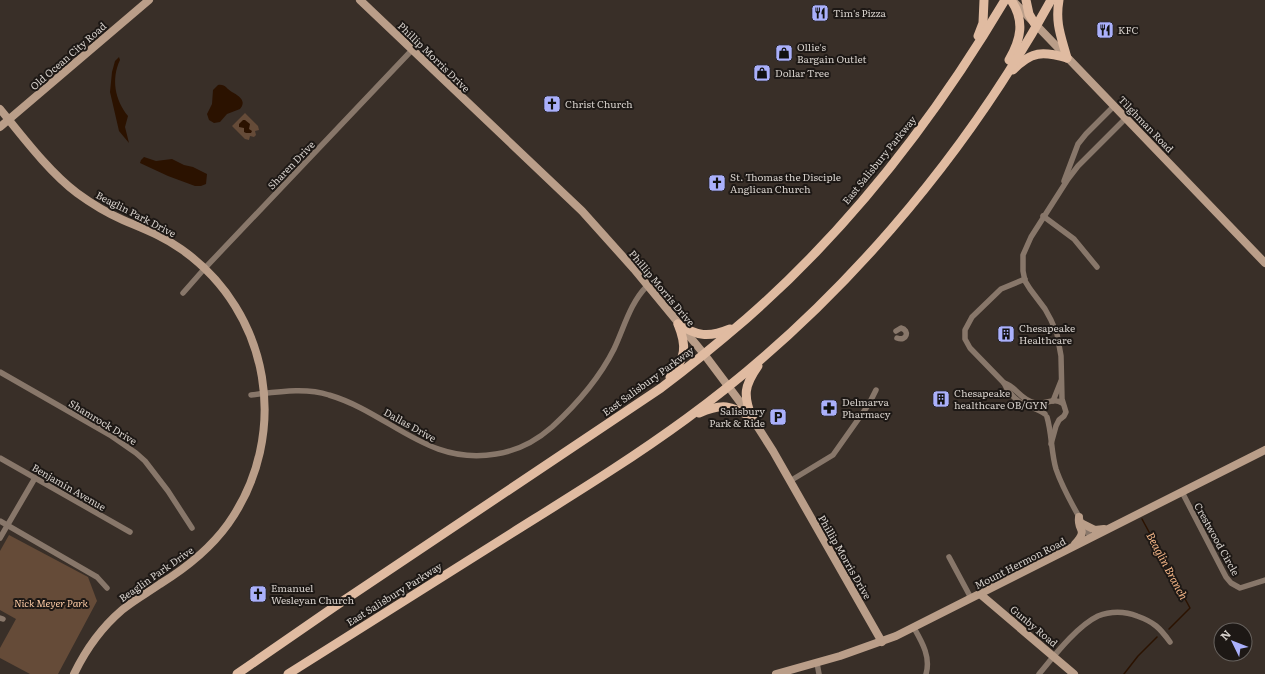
<svg xmlns="http://www.w3.org/2000/svg" width="1265" height="674" viewBox="0 0 1265 674" font-family="Literata,serif">
  <style>
    .green { fill: #654b38 }
    .water { fill: #2b1200 }
    .lines { fill: none; stroke-linecap: round; stroke-linejoin: round }
    .stream { stroke: #2b1200; stroke-width: 1.5 }
    .street { stroke: #88776a; stroke-width: 5.5 }
    .secondary { stroke: #ba9e89; stroke-width: 8 }
    .primary { stroke: #e0bba1; stroke-width: 9 }
    .labels { text-anchor: middle; stroke-width: 4; stroke-linejoin: round; paint-order: stroke }
    .poi-label { font-size: 10px; fill: #d6d0cb; stroke: #1d1815; text-anchor: start }
    .street-label { font-size: 10px; fill: #d6d0cb; stroke: #1d1815 }
    .park-label { font-size: 10px; font-style: italic; fill: #fbc9a3; stroke: #1d1815 }
    .water-label { font-size: 11px; font-style: italic; fill: #f4b687; stroke: #1d1815 }
  </style>
  <rect width="100%" height="100%" fill="#392f28"/>
  <g class="green">
    <path d="M245 113 258 126 259 130 255 131 256 135 254 137 250 136 249 140 245 139 232 126Z"/>
    <path d="M9 535 88 577 97 601 58 674H30L0 658V648L16 619 0 610V551Z"/>
  </g>
  <g class="water">
    <path d="M119 57 120 60C111 79 115 100 128 116L125 127 129 143 119 131 110 92 112 72 115 61Z"/>
    <path d="M218 85C226 84 226 89 232 92 239 96 247 101 240 109L227 114 220 122 214 123 209 120 207 114 212 104 213 90Z"/>
    <path d="M243 120H245L250 124 249 129 252 131 251 133H246L244 132V128L239 127V124Z"/>
    <path d="M144 157 156 161 172 159 184 165 193 167 207 174 206 184 201 186H195L168 176 140 163 141 160Z"/>
  </g>
  <g class="lines">
    <g class="stream">
      <path d="M1142 519 1190 608 1169 629"/>
      <path d="M1124 674 1138 656 1157 637"/>
    </g>
    <g class="street">
      <path d="M1064 181 1078 144 1086 134 1114 106"/>
      <path d="M1043 216 1074 239 1097 267"/>
      <path d="M1025 279 1001 289 972 317 965 330V339L970 348 1004 383C1007 391 1016 401 1024 404 1032 408 1038 409 1045 414"/>
      <path d="M183 293 205 268 412 50"/>
      <path d="M896 331 901 328C910 330 907 342 897 338"/>
      <path d="M0 372 110 435 136 453 145 461 168 491 192 528"/>
      <path d="M1004 383C1017 387 1020 400 1035 403 1045 405 1054 397 1062 403"/>
      <path d="M251 395C277 392 305 387 329 395 390 413 427 466 496 454 517 451 536 441 552 427 577 404 599 379 614 349 624 328 630 303 647 286"/>
      <path d="M1053 401 1061 381"/>
      <path d="M1047 417C1052 434 1051 452 1056 469 1064 493 1079 516 1091 538"/>
      <path d="M1051 444 1056 426 1059 420 1064 416 1066 412 1062 399 1061 356 1057 334 1051 320 1045 309 1030 289 1025 281 1023 271V255L1031 237 1068 179 1078 166 1126 118"/>
      <path d="M0 458 130 532"/>
      <path d="M790 481 833 455 869 404 876 390"/>
      <path d="M1182 492 1226 577 1231 583 1240 588 1265 580"/>
      <path d="M0 521 97 577 107 588"/>
      <path d="M0 538 35 478"/>
      <path d="M949 557 971 598"/>
      <path d="M0 618 3 619"/>
      <path d="M914 628C922 642 931 657 926 674"/>
      <path d="M817 663 819 674"/>
      <path d="M1039 674C1054 656 1077 626 1098 616 1110 611 1125 611 1137 616 1154 622 1160 628 1170 642"/>
    </g>
    <g class="secondary">
      <path d="M360 0 582 211 634 269 704 354 752 418 773 451 882 642"/>
      <path d="M1015 3 1265 263"/>
      <path d="M0 109C22 136 49 172 77 193 92 204 107 213 123 220 144 229 163 236 181 249 271 312 291 435 228 524 210 549 186 568 160 584 147 593 134 600 122 610 101 628 86 649 74 674"/>
      <path d="M0 127 149 0"/>
      <path d="M1083 524 1095 530 1104 529"/>
      <path d="M1075 544C1089 528 1077 532 1079 517"/>
      <path d="M980 594 1074 674"/>
      <path d="M776 674 840 656 896 636 1265 450"/>
    </g>
    <g class="primary">
      <path d="M1026 0 1029 14 1036 26"/>
      <path d="M1059 0C1055 23 1061 36 1067 58"/>
      <path d="M978 36 983 23 984 0"/>
      <path d="M1009 60C1021 39 1025 21 1011 0"/>
      <path d="M1013 70C1031 51 1043 51 1067 58"/>
      <path d="M678 324C697 336 708 338 730 329"/>
      <path d="M670 377C686 358 687 346 678 324"/>
      <path d="M699 413C722 403 731 405 752 418"/>
      <path d="M752 418C743 395 744 386 758 366"/>
      <path d="M237 674 334 607 661 388C690 366 718 343 746 319 849 229 935 118 1005 0"/>
      <path d="M288 674C363 627 437 580 512 533 571 496 630 460 686 419 834 311 963 161 1051 0"/>
    </g>
  </g>
  <defs>
    <symbol id="restaurant-square" viewBox="-11 -11 22 22"><rect x="-9" y="-9" width="18" height="18" rx="4" fill="#aab0fb" stroke="#1d1815"/><path d="M-5-6h1v4h1v-4h1v4h1v-4h1v5L-1.5 .5V6h-2V.5L-5-1ZM5-6V6H3V1.5H1.5Q1.5-4 5-6Z" fill="#111"/></symbol>
    <symbol id="shop-square" viewBox="-11 -11 22 22"><rect x="-9" y="-9" width="18" height="18" rx="4" fill="#aab0fb" stroke="#1d1815"/><path d="M-5-2.5h2.3a2.7 3.5 0 0 1 5.4 0H5L5.5 6h-11ZM-1.5-2.5h3a1.5 2.3 0 0 0-3 0Z" fill="#111"/></symbol>
    <symbol id="church-square" viewBox="-11 -11 22 22"><rect x="-9" y="-9" width="18" height="18" rx="4" fill="#aab0fb" stroke="#1d1815"/><path d="M-1.2-6h2.4v3.5h3.3v2.4h-3.3V6h-2.4V-.1h-3.3v-2.4h3.3Z" fill="#111"/></symbol>
    <symbol id="building-square" viewBox="-11 -11 22 22"><rect x="-9" y="-9" width="18" height="18" rx="4" fill="#aab0fb" stroke="#1d1815"/><path d="M-4-6H4V6H1V3H-1V6H-4ZM-2.5-4.3h1.7v1.8h-1.7ZM.8-4.3h1.7v1.8H.8ZM-2.5-1h1.7V.8h-1.7ZM.8-1h1.7V.8H.8Z" fill="#111"/></symbol>
    <symbol id="pharmacy-square" viewBox="-11 -11 22 22"><rect x="-9" y="-9" width="18" height="18" rx="4" fill="#aab0fb" stroke="#1d1815"/><path d="M-2-6h4v4h4v4h-4v4h-4v-4h-4v-4h4Z" fill="#111"/></symbol>
    <symbol id="parking-square" viewBox="-11 -11 22 22"><rect x="-9" y="-9" width="18" height="18" rx="4" fill="#aab0fb" stroke="#1d1815"/><path d="M-3.5-5.5H1a3.5 3.5 0 0 1 0 7H-1V5.5H-3.5ZM-1-3.4V-.6H.8a1.4 1.4 0 0 0 0-2.8Z" fill="#111"/></symbol>
  </defs>
  <g fill-rule="evenodd">
    <use href="#restaurant-square" x="810" y="3" width="20" height="20"/>
    <use href="#restaurant-square" x="1095" y="20" width="20" height="20"/>
    <use href="#shop-square" x="774" y="43" width="20" height="20"/>
    <use href="#shop-square" x="752" y="63" width="20" height="20"/>
    <use href="#church-square" x="542" y="94" width="20" height="20"/>
    <use href="#church-square" x="707" y="173" width="20" height="20"/>
    <use href="#building-square" x="996" y="324" width="20" height="20"/>
    <use href="#building-square" x="931" y="389" width="20" height="20"/>
    <use href="#pharmacy-square" x="819" y="398" width="20" height="20"/>
    <use href="#parking-square" x="768" y="407" width="20" height="20"/>
    <use href="#church-square" x="248" y="584" width="20" height="20"/>
  </g>
  <g class="labels">
    <g class="poi-label">
      <text x="833" y="17">Tim's Pizza</text>
      <text x="1118" y="34">KFC</text>
      <text x="797" y="51">Ollie's<tspan x="797" dy="12">Bargain Outlet</tspan></text>
      <text x="775" y="77">Dollar Tree</text>
      <text x="565" y="108">Christ Church</text>
      <text x="730" y="181">St. Thomas the Disciple<tspan x="730" dy="12">Anglican Church</tspan></text>
      <text x="1019" y="332">Chesapeake<tspan x="1019" dy="12">Healthcare</tspan></text>
      <text x="954" y="397">Chesapeake<tspan x="954" dy="12">healthcare OB/GYN</tspan></text>
      <text x="842" y="406">Delmarva<tspan x="842" dy="12">Pharmacy</tspan></text>
      <text x="765" y="415" text-anchor="end">Salisbury<tspan x="765" dy="12">Park &amp; Ride</tspan></text>
      <text x="271" y="592">Emanuel<tspan x="271" dy="12">Wesleyan Church</tspan></text>
    </g>
    <g class="street-label">
      <text transform="translate(68 56) rotate(-41)" y="4">Old Ocean City Road</text>
      <text transform="translate(434 57) rotate(44)" y="4">Phillip Morris Drive</text>
      <text transform="translate(1146 124) rotate(46)" y="4">Tilghman Road</text>
      <text transform="translate(879 160) rotate(-51)" y="4">East Salisbury Parkway</text>
      <text transform="translate(291 165) rotate(-46)" y="4">Sharen Drive</text>
      <text transform="translate(136 214) rotate(27)" y="4">Beaglin Park Drive</text>
      <text transform="translate(662 288) rotate(50)" y="4">Phillip Morris Drive</text>
      <text transform="translate(648 381) rotate(-36)" y="4">East Salisbury Parkway</text>
      <text transform="translate(103 422) rotate(31)" y="4">Shamrock Drive</text>
      <text transform="translate(410 425) rotate(29)" y="4">Dallas Drive</text>
      <text transform="translate(69 487) rotate(30)" y="4">Benjamin Avenue</text>
      <text transform="translate(1217 539) rotate(61)" y="4">Crestwood Circle</text>
      <text transform="translate(845 557) rotate(60)" y="4">Phillip Morris Drive</text>
      <text transform="translate(1020 563) rotate(-27)" y="4">Mount Hermon Road</text>
      <text transform="translate(156 574) rotate(-35)" y="4">Beaglin Park Drive</text>
      <text transform="translate(394 594) rotate(-32)" y="4">East Salisbury Parkway</text>
      <text transform="translate(1034 626) rotate(40)" y="4">Gunby Road</text>
    </g>
    <g class="park-label">
      <text x="51" y="607">Nick Meyer Park</text>
    </g>
    <g class="water-label">
      <text transform="translate(1167 566) rotate(62)" y="4">Beaglin Branch</text>
    </g>
  </g>
  <g transform="translate(1233 642) rotate(313)"><circle r="19" fill="#1d1815" stroke="#67625e"/>
  <path d="M0-3L7 15L0 10L-7 15Z" fill="#aab0fb"/>
  <text y="-6" font-size="11" font-weight="bold" text-anchor="middle" fill="#d6d0cb">N</text>
  </g>
</svg>
